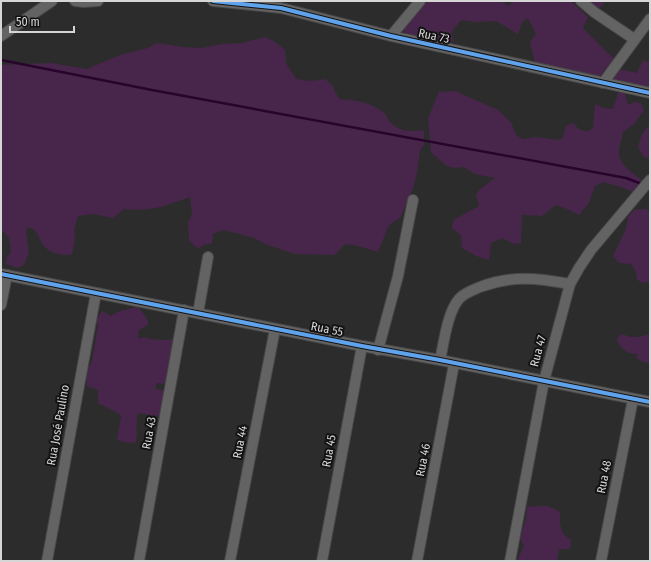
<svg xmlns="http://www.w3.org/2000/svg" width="651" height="562" viewBox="0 0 651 562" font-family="'Fira Sans Condensed',sans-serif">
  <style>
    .green { fill: #48264b }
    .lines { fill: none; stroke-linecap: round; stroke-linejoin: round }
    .stream { stroke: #28042d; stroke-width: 2.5 }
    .minor-casing { stroke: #474747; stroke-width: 12 }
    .minor { stroke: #636363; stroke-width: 10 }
    .cycleway-casing { stroke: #141314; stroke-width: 6 }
    .cycleway { stroke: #60a3ed; stroke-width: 4 }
    .labels { text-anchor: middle; stroke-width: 4; stroke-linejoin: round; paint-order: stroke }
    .street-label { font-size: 12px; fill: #d7d6d7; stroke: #141314 }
  </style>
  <rect width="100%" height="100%" fill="#2c2c2c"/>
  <g class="green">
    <path d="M424 1H501L508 6 514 1H571L588 17 583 28 614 59 599 77 535 63 530 42 536 34 528 18 522 22 518 34 496 21 476 22 461 20 451 33 454 41 435 42 403 36 405 25Z"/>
    <path d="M587 1H606L597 10Z"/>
    <path d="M265 37 275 42 285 50 286 63 296 79 310 81 325 79 332 85 339 99C355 100 371 102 384 113 387 115 388 120 391 123 400 132 412 132 424 130V145L420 150 417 173 413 188 400 218 389 225 378 252 358 246 345 244 334 255 295 254 268 245 254 238 224 230 213 234 212 243 203 245 198 249 189 240 188 223 192 215 190 197C164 206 152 212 124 209L113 218 93 214 78 216 74 229 75 239 72 254C63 257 49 253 43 245 38 238 38 228 27 227L26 233 29 252 24 265 17 268 6 264 7 257 11 252 9 238 1 229V65L51 63 87 69 120 55 148 48 157 43 182 47 201 48 222 44 242 43Z"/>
    <path d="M650 58V90L612 82 617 69 637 73 643 60 648 62Z"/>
    <path d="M455 91 498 110 511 122 516 135 523 139 535 137 560 140 563 137 566 126 573 123 580 130 588 131 593 128 595 104 603 108 613 109 618 93 625 92 626 100 629 105 634 102 641 103 644 110 635 123 623 132C622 138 620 144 619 150 617 164 634 174 643 181L635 193 624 188 603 182 595 186 589 203 579 215 567 209 556 205 542 216 522 215 521 243 514 244 502 238 491 243 489 260 476 256 462 248 461 235 451 228 455 219 479 206 476 196 479 190 495 178 475 174 464 167C447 170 443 163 431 152L428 118 439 92Z"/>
    <path d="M648 126 650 128V159L643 156 638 147 641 136Z"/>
    <path d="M646 209 650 212V282L644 283 637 280 636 272 631 264 619 263 613 256 626 229 628 217 634 210Z"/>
    <path d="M136 307 140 309 148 321V325L139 330 138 336 139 339 144 337C151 340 165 341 172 339L176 341 170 379 165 384 157 383 155 388 163 391 165 397 164 411 157 416 138 413C135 422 138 432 136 442L129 443 117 440 121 418 120 414 98 403V390L87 386 86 372 92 361 98 325 96 320 102 311 111 316 118 312Z"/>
    <path d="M623 334C632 339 640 337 650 334V362L646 363 636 358 638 354C627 354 623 350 617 341L618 337Z"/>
    <path d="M537 506H548L560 512C560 525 559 532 571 540L570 549H559L557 561H514L518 559 524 546 520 538 526 519 527 507Z"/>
  </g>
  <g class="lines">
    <path class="stream" d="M1 60 152 90 626 178 642 184"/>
    <defs>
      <g id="minor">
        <path d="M75 1 84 2 98 1"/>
        <path d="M213 1 281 8 391 36 650 93"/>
        <path d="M581 1 594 12 634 39"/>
        <path d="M1 36 52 1"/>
        <path d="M391 36 420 1"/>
        <path d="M603 83 650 19"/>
        <path d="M1 274 362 346 440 360 650 402"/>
        <path d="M1 305 7 275"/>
        <path d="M198 313 208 257"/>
        <path d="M378 350 398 276 413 200"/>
        <path d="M440 360C444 343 447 313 459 299 464 293 473 290 480 287 512 275 537 278 570 284"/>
        <path d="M47 561 96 293"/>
        <path d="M139 561 184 310"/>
        <path d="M230 561 275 329"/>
        <path d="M322 561 362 346"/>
        <path d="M417 561 454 364"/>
        <path d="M510 561 544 381 570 284 579 268 591 250 650 180"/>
        <path d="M601 561 633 399"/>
      </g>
    </defs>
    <use href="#minor" class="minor-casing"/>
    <use href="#minor" class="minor"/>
    <defs>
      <g id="cycleway">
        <path d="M213 1 281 8 391 36 650 93"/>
        <path d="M1 274 362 346 440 360 650 402"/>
      </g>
    </defs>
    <use href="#cycleway" class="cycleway-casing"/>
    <use href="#cycleway" class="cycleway"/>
  </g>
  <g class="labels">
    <g class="street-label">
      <text transform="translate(434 36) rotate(12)" y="4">Rua 73</text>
      <text transform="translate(327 329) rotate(11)" y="4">Rua 55</text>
      <text transform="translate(538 351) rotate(-75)" y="4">Rua 47</text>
      <text transform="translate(58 425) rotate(-80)" y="4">Rua José Paulino</text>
      <text transform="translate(149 433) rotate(-80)" y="4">Rua 43</text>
      <text transform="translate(240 442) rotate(-79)" y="4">Rua 44</text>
      <text transform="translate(329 451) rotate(-80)" y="4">Rua 45</text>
      <text transform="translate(423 460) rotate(-79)" y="4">Rua 46</text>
      <text transform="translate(604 477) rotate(-79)" y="4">Rua 48</text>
    </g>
  </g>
  <rect width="651" height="562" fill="none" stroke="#d7d6d7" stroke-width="4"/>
  <path d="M10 26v6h64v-6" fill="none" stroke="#d7d6d7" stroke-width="2"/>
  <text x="16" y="26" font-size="12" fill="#d7d6d7" stroke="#141314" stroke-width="3" paint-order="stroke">50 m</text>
</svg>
